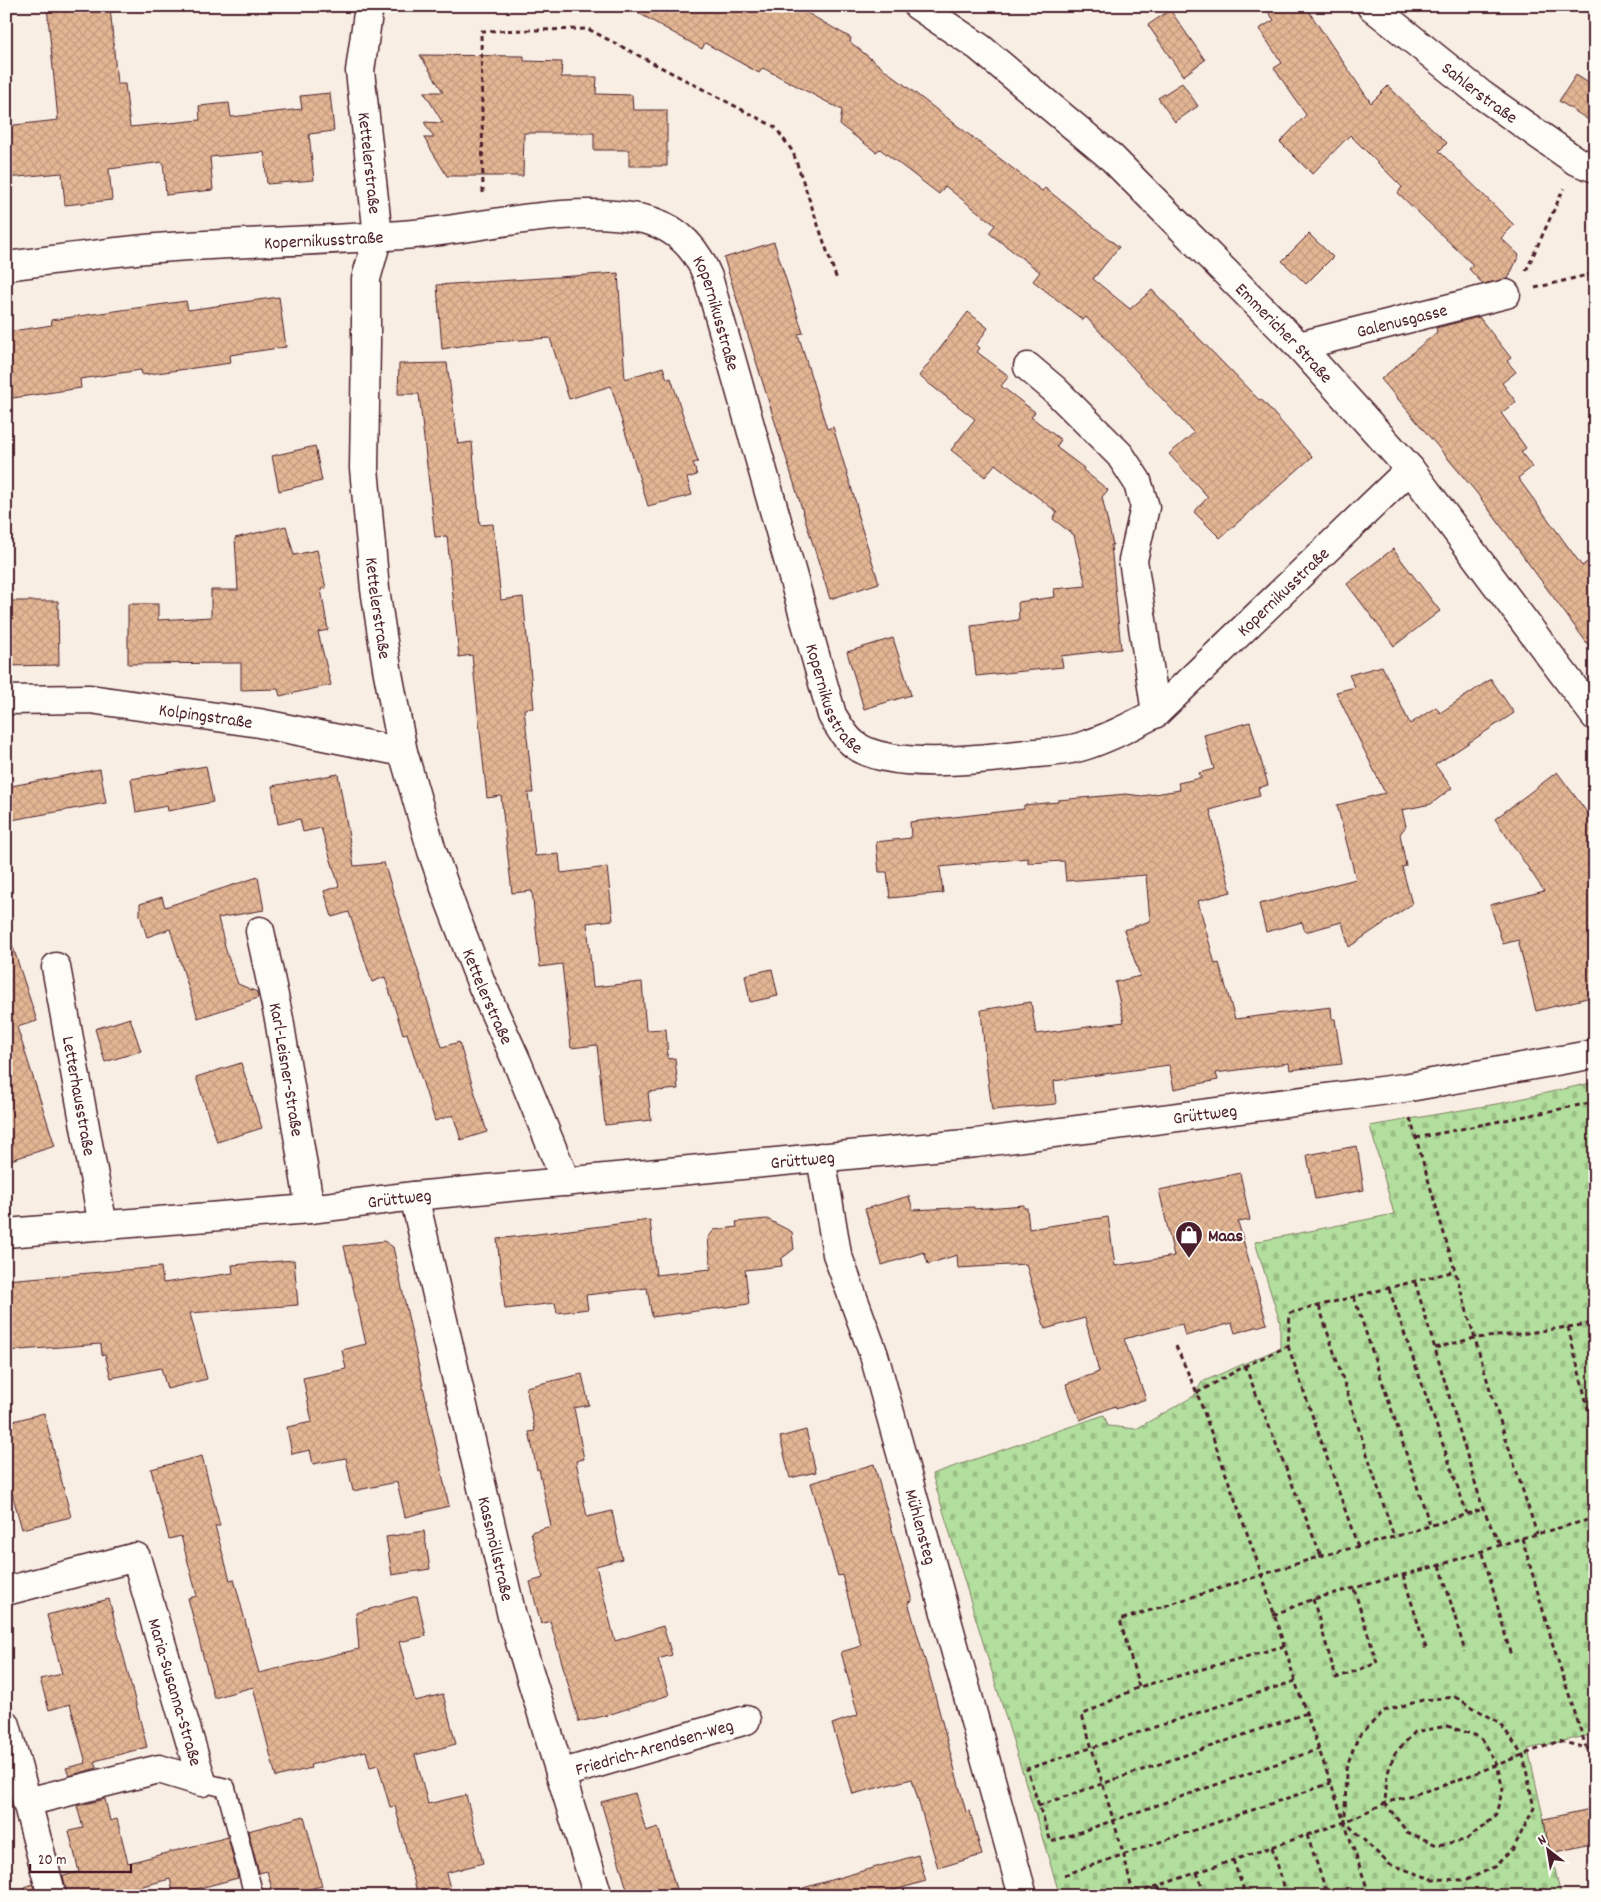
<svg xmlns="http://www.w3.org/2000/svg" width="1601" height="1902" viewBox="0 0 1601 1902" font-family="Dekko,sans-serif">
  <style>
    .cemetery { fill: url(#cemetery-stones); stroke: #7e7f64 }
    .building { fill: url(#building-cross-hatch); stroke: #4a1f2b }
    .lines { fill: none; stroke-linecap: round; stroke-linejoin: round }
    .lane-casing { stroke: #4a1f2b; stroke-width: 21 }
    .street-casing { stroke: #4a1f2b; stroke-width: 31 }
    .path { stroke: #4a1f2b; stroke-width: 3; stroke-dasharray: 5 4; stroke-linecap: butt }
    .lane { stroke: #fdfcf7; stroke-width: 18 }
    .street { stroke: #fdfcf7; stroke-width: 28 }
    .labels { text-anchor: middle; stroke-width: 4; stroke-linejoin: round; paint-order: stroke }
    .street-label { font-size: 18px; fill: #4a1f2b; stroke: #fdfcf7 }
    .poi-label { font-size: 18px; font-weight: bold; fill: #4a1f2b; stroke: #fdfcf7; text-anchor: start }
  </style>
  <defs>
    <pattern id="cemetery-stones" width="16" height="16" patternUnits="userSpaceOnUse" patternTransform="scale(1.25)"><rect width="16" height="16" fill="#b2df9d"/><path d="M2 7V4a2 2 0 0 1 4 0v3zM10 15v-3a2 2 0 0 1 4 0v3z" fill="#9bbf87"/></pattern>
    <pattern id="building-cross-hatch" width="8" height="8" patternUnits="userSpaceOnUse" patternTransform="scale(1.25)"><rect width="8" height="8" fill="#e3b694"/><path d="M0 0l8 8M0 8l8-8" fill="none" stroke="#c49c80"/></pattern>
  </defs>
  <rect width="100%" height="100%" fill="#f8eee3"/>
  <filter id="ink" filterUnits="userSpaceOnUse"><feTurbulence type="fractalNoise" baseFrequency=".02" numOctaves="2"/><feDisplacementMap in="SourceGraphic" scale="10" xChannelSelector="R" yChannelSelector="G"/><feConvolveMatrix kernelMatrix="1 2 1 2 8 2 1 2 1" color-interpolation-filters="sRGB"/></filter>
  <g filter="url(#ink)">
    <path class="cemetery" d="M1595 1082V1734L1528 1749 1561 1896H1060L932 1474 1104 1415 1108 1426 1136 1429 1194 1396 1202 1382 1280 1348V1322L1255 1242 1394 1214 1370 1126 1502 1103Z"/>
    <g class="building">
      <path d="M47 6H110L117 84H125L130 127 200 120 199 106 229 103 231 117 302 109 300 96 330 93 334 131 309 134 314 180 267 184 264 152 210 157 213 190 166 195 163 162 109 169 112 200 65 205 62 173 6 178V126L58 120Z"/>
      <path d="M626 6H795L851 38 850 42 880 66 1042 191 1045 188 1119 247 1093 279 1130 309 1152 290 1259 400 1261 399 1312 457 1220 538 1194 512 1208 497 1169 454 1194 433 1086 317 1083 320 1033 281 1040 272 989 233 995 225 945 186 939 194 880 149 876 152 840 125 842 110 763 68 759 73 705 43 702 49Z"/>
      <path d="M1264 6H1305L1371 103 1388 86 1447 143 1439 151 1514 225 1501 238 1519 255 1508 279 1483 284 1469 269 1473 265 1398 193 1402 187 1350 135 1312 174 1280 142 1306 115 1274 68 1282 63 1259 29 1274 20Z"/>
      <path d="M1170 10 1205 60 1183 76 1148 25Z"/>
      <path d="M420 55 524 56V61L562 62 561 77H597L596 94 632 95 633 110H667V166H629V150H594V133H524L523 176H447L424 138H434L424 122 443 123 424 92H443Z"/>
      <path d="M1576 75 1595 87V124L1559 101Z"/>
      <path d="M1182 83 1198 106 1175 122 1158 98Z"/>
      <path d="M1309 234 1333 257 1306 284 1282 261Z"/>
      <path d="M774 242 803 333 798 334 827 429 833 427 858 510H856L879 583 830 599 724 258Z"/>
      <path d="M618 273 625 379 663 367 667 379 671 378 698 462 693 463 697 475 687 478 692 495 648 506 611 386 569 399 550 338 479 343 442 349 437 285Z"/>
      <path d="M279 297 286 347 230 355 231 363 142 375 141 370 80 379 81 388 6 399V332L52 325 51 320 186 301 188 310Z"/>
      <path d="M968 312 988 328 976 345 980 348 977 352 1009 376 1001 386 1035 412 1031 417 1061 440 1056 447 1084 468 1083 470 1108 490 1102 497 1113 545H1111L1121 649 1061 656 1063 667 976 676 971 626 1019 620 1018 602 1055 597 1054 589 1086 586 1074 535 1053 519 1057 512 995 464 985 477 951 450 975 419 919 376Z"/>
      <path d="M1479 317 1511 358 1507 361 1516 372 1502 383 1516 402 1501 413 1526 448 1521 452 1532 467 1518 478 1582 566 1595 556V654L1476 492 1381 379 1437 332 1436 328Z"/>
      <path d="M447 363 458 444 472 442 480 525 493 524 501 600 523 597 534 708 524 709 533 793H528L535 856 559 854 561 873 607 867 613 920 587 923 593 987 642 982 646 1030 666 1029 668 1059 675 1058 678 1089 648 1092 651 1120 605 1125 597 1045 571 1048 562 964 540 967 532 891 512 893 501 796 487 798 472 655 459 657 447 536 435 537 419 394H398L399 364Z"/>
      <path d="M315 446 322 481 279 491 272 456Z"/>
      <path d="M286 526 294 555 317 550 326 588 321 589 328 630 318 632 331 685 280 696 278 689 241 690V663L128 664V604H158V620L211 617V590H238L235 538Z"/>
      <path d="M1393 549 1440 611 1394 646 1347 584Z"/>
      <path d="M6 601H58L59 665 6 666Z"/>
      <path d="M893 638 911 695 864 709 847 652Z"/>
      <path d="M1382 666 1410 724 1436 707 1440 713 1491 679 1514 713 1435 765 1452 788 1431 804 1402 810 1406 826 1400 834 1406 866 1402 867 1412 904 1349 947 1342 922 1305 932 1302 922 1266 932 1259 904 1356 879 1337 805 1385 793 1336 692 1355 687 1349 675Z"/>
      <path d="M1250 722 1268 785 1258 788 1260 796 1210 810 1231 892 1198 901 1215 964 1219 963 1235 1019 1331 1007 1332 1019H1335L1342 1064 1290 1070 1289 1063 1216 1073 1218 1080 1174 1089 1169 1065 1054 1081 1056 1104 992 1110 985 1056 981 1010 1031 1002 1036 1034 1124 1022 1115 982 1140 976 1124 930 1150 921 1146 875 1066 881 1064 861 1028 863V858L940 867 943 893 890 898 887 872H879L876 842 911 838 910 822 1024 809V805L1058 802V800L1126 794 1142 796 1180 790 1178 783 1201 778 1199 773 1214 769 1204 735Z"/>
      <path d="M206 766 213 802 168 811 167 806 136 812 131 779Z"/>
      <path d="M100 769 106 803 6 821V787Z"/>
      <path d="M1557 772 1595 823V996L1536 1011 1518 940 1503 944 1490 905 1544 891 1495 819Z"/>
      <path d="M338 774 354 866 384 863 442 1047 459 1042 487 1132 461 1140 453 1115 435 1121 407 1033 403 1034 385 977 372 982 349 912 332 917 324 891 339 886 321 828 303 832 300 819 278 824 272 786Z"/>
      <path d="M258 877 264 910 218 918 227 954 238 984 257 992 258 998 198 1018 170 929 147 937 140 915V904L162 897 165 907Z"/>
      <path d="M12 944 37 1021 17 1027 55 1146 11 1160 6 1146V945Z"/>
      <path d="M772 969 778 996 750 1002 745 975Z"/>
      <path d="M130 1018 141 1051 105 1062 95 1029Z"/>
      <path d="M241 1063 262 1128 217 1142 196 1077Z"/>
      <path d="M1357 1146 1364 1190 1315 1199 1307 1155Z"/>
      <path d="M1240 1173 1250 1220 1238 1222 1267 1324 1235 1333 1232 1323 1185 1336 1182 1324 1124 1339 1146 1399 1116 1409 1115 1406 1080 1420 1066 1384 1099 1372 1085 1318 1045 1329 1026 1264 958 1268 957 1255 928 1264 924 1252 882 1265 865 1209 909 1196 913 1210 974 1207V1209L1024 1205V1208H1027L1029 1229 1108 1217 1115 1266 1174 1256 1159 1190Z"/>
      <path d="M767 1219 792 1232 794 1249 781 1259 782 1266 745 1270 749 1304 652 1317 647 1288 586 1295 588 1309 557 1313 555 1303 505 1309 497 1239 650 1220 656 1275 711 1269 708 1238 714 1230 737 1227 736 1222Z"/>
      <path d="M384 1241 393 1247 449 1506 405 1517 397 1482 353 1491 346 1458 313 1464 310 1450 292 1454 287 1427 312 1422 303 1378 346 1369 342 1350 366 1344 344 1246Z"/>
      <path d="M294 1260 298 1305 190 1313 207 1379 167 1389 161 1368 111 1378 105 1354 102 1355 101 1344 6 1351V1280L161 1267 163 1283 233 1273 232 1265Z"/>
      <path d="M582 1374 589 1405 574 1408 584 1459 576 1461 587 1517 612 1511 622 1559 596 1566 615 1641 663 1626 672 1655 658 1659 669 1695 608 1715 579 1722 550 1621 541 1624 530 1582 543 1578 531 1532 551 1526 539 1469 537 1470 529 1432 535 1431 526 1387Z"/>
      <path d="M44 1413 71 1517 22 1529 6 1472V1423Z"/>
      <path d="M806 1430 816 1472 790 1478 780 1437Z"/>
      <path d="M202 1456 220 1526H215L230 1580 234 1579 259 1673 359 1649 356 1613 417 1596 426 1636 399 1642 415 1701 443 1694 456 1744 415 1755 428 1804 466 1795 483 1863 446 1873 452 1896H418L395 1806 390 1807 378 1765 370 1767 366 1751 310 1765 311 1768 276 1777 253 1687 214 1698 188 1598 197 1596 181 1536 169 1539 151 1469Z"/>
      <path d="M874 1464 912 1601 908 1602 932 1684 966 1812 970 1811 982 1855 938 1868 912 1779 853 1794 832 1724 858 1715 841 1652 861 1646 842 1575 838 1576 811 1483Z"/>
      <path d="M424 1531 430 1569 392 1575 386 1537Z"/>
      <path d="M109 1599 147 1747 95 1761 97 1768 69 1776 66 1768 86 1763 70 1704 49 1710 40 1679 62 1674 47 1615Z"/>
      <path d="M635 1793 646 1831 658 1827 678 1896H629L601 1802Z"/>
      <path d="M105 1799 110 1821 117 1819 128 1863 228 1837 238 1878 174 1895 170 1879 104 1896H67L63 1876 79 1872 69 1831 83 1828 77 1806Z"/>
      <path d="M1595 1808V1843L1552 1853 1547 1840 1544 1819Z"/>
      <path d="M304 1816 322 1886 282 1896H274L267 1871 259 1873 248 1831Z"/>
      <path d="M918 1855 926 1881 874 1896H804L803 1888Z"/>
      <path d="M33 1884 36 1896H25L24 1887Z"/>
    </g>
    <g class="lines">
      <defs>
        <path id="lane" d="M202 1782 226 1788 254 1896"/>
        <g id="street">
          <path id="s1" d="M369 6 360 71 378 236 366 279V343L364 468 375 589 387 668 403 752 432 851 451 905 482 985 517 1062 566 1182"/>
          <path id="s2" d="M918 6 979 47 1112 158 1299 346 1410 469 1595 716"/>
          <path id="s3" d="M1371 6 1482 95 1576 161 1595 168"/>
          <path id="s4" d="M6 266C56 260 107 252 157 248 242 242 328 241 414 234 489 227 568 204 643 219 675 226 696 247 708 277L832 715C838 725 845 738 855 745 890 771 984 759 1027 754 1044 752 1063 752 1080 747 1107 739 1131 726 1156 713L1410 469"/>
          <path id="s5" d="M1299 346 1506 294"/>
          <path d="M1028 367 1054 389 1120 455 1137 481 1145 507 1133 560 1156 713"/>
          <path id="s6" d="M6 700 90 699 259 723 403 752"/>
          <path id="s7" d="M260 931 279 1019 310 1209"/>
          <path id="s8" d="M56 967 103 1226"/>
          <path id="s9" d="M821 1157 837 1254 874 1355 1023 1896"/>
          <path id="s10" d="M414 1196 512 1616 598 1896"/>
          <path id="s11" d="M6 1233 310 1209 414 1196 976 1143 1404 1088 1595 1054"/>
          <path id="s12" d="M6 1591 136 1557 202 1782 159 1769 27 1802 52 1896"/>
          <path d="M6 1725 27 1802"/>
          <path id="s13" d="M560 1774 746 1720"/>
        </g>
      </defs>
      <use href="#lane" class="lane-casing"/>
      <use href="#street" class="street-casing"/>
      <g class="path">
        <path d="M483 193 481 31 588 29 775 127 793 152 837 280"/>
        <path d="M1526 271 1564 188"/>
        <path d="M1535 288 1595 273"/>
        <path d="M1410 1118 1491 1393 1537 1534"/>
        <path d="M1416 1138 1595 1102"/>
        <path d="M1415 1282 1483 1509 1501 1546"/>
        <path d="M1389 1289 1467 1514"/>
        <path d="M1354 1297 1430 1525"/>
        <path d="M1319 1306 1394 1537"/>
        <path d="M1568 1327 1595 1323"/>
        <path d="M1176 1346 1197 1393 1262 1575 1295 1681 1370 1896"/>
        <path d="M1288 1346 1358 1547"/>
        <path d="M1435 1348 1475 1338 1520 1334 1568 1327 1595 1437"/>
        <path d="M1245 1366 1321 1556"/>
        <path d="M1197 1393 1245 1366 1288 1346 1290 1313 1455 1271"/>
        <path d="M1522 1538 1553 1645 1586 1747"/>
        <path d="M1483 1553 1511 1656"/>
        <path d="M1440 1565 1465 1652"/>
        <path d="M1403 1575 1427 1652"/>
        <path d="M1313 1599 1336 1678 1377 1663 1354 1589"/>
        <path d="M1273 1615 1313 1599 1440 1565 1522 1538 1595 1518"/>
        <path d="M1295 1681 1027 1769 1051 1842 1319 1749"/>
        <path d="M1139 1687 1120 1620 1321 1556 1394 1537 1483 1509"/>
        <path d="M1455 1697 1500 1723 1523 1755 1534 1808 1513 1849 1494 1867 1467 1880 1432 1879 1389 1864 1345 1822 1346 1768 1358 1737 1384 1711 1423 1700Z"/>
        <path d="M1447 1726 1480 1737 1497 1765 1503 1789 1495 1817 1466 1840 1437 1845 1407 1832 1385 1803 1387 1775 1395 1753 1415 1732Z"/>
        <path d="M1038 1806 1307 1713"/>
        <path d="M1307 1835 1328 1896"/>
        <path d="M1272 1847 1287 1896"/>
        <path d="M1233 1860 1246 1896"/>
        <path d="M1197 1872 1205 1896"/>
        <path d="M1064 1875 1331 1783"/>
        <path d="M1158 1886 1161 1896"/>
        <path d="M1133 1894 1124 1856 1082 1715 1139 1687 1284 1646"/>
        <path d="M1128 1896 1345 1822 1385 1803 1442 1786 1559 1741 1595 1750"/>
      </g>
      <use href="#lane" class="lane"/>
      <use href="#street" class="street"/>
    </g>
  </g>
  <defs>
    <symbol id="shop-pin" viewBox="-11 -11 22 30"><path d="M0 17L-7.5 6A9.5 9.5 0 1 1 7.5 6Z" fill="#4a1f2b" stroke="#fdfcf7"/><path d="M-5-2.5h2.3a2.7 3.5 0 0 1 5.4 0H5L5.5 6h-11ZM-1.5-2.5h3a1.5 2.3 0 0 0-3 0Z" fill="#fff"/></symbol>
  </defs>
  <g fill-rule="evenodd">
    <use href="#shop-pin" x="1173" y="1219" width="32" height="43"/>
  </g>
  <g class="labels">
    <g class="street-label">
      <text dy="6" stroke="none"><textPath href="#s3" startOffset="139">Sahlerstraße</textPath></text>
      <text dy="6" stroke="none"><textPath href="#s1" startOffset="158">Kettelerstraße</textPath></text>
      <text dy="6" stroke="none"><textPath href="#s4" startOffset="319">Kopernikusstraße</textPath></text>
      <text dy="6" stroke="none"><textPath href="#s4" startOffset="768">Kopernikusstraße</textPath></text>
      <text dy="6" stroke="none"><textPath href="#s5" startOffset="106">Galenusgasse</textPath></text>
      <text dy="6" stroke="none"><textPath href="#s2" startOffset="492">Emmericher Straße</textPath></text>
      <text dy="6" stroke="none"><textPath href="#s4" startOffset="1712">Kopernikusstraße</textPath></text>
      <text dy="6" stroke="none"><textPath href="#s1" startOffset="606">Kettelerstraße</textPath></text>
      <text dy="6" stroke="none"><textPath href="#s4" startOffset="1172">Kopernikusstraße</textPath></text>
      <text dy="6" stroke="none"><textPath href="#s6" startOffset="201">Kolpingstraße</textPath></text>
      <text dy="6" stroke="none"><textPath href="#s1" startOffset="1011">Kettelerstraße</textPath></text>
      <text dy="6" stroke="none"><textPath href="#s7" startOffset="141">Karl-Leisner-Straße</textPath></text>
      <text dy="6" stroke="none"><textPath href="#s8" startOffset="131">Letterhausstraße</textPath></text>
      <text dy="6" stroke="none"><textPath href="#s11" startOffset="1205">Grüttweg</textPath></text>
      <text dy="6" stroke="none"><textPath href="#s11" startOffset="800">Grüttweg</textPath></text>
      <text dy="6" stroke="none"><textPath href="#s11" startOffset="395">Grüttweg</textPath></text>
      <text dy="6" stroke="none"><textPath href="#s9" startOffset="384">Mühlensteg</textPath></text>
      <text dy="6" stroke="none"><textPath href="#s10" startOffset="362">Kassmöllstraße</textPath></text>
      <text dy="6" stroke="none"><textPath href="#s12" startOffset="275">Maria-Susanna-Straße</textPath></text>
      <text dy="6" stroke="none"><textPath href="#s13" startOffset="98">Friedrich-Arendsen-Weg</textPath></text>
    </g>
    <g class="poi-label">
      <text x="1208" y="1241">Maas</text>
    </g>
  </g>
  <rect width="1601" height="1902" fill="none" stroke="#fdfcf7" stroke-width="25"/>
  <rect x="12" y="12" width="1576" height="1877" fill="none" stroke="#4a1f2b" stroke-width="2" filter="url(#ink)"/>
  <g transform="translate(1548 1850) rotate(329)" stroke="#fdfcf7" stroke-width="4" paint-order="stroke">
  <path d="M0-4L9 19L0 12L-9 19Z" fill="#4a1f2b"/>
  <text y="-8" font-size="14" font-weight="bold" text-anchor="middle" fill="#4a1f2b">N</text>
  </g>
  <path d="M30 1864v8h101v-8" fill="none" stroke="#4a1f2b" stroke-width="2.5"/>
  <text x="38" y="1864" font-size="15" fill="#4a1f2b" stroke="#fdfcf7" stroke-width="4" paint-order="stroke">20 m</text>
</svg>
